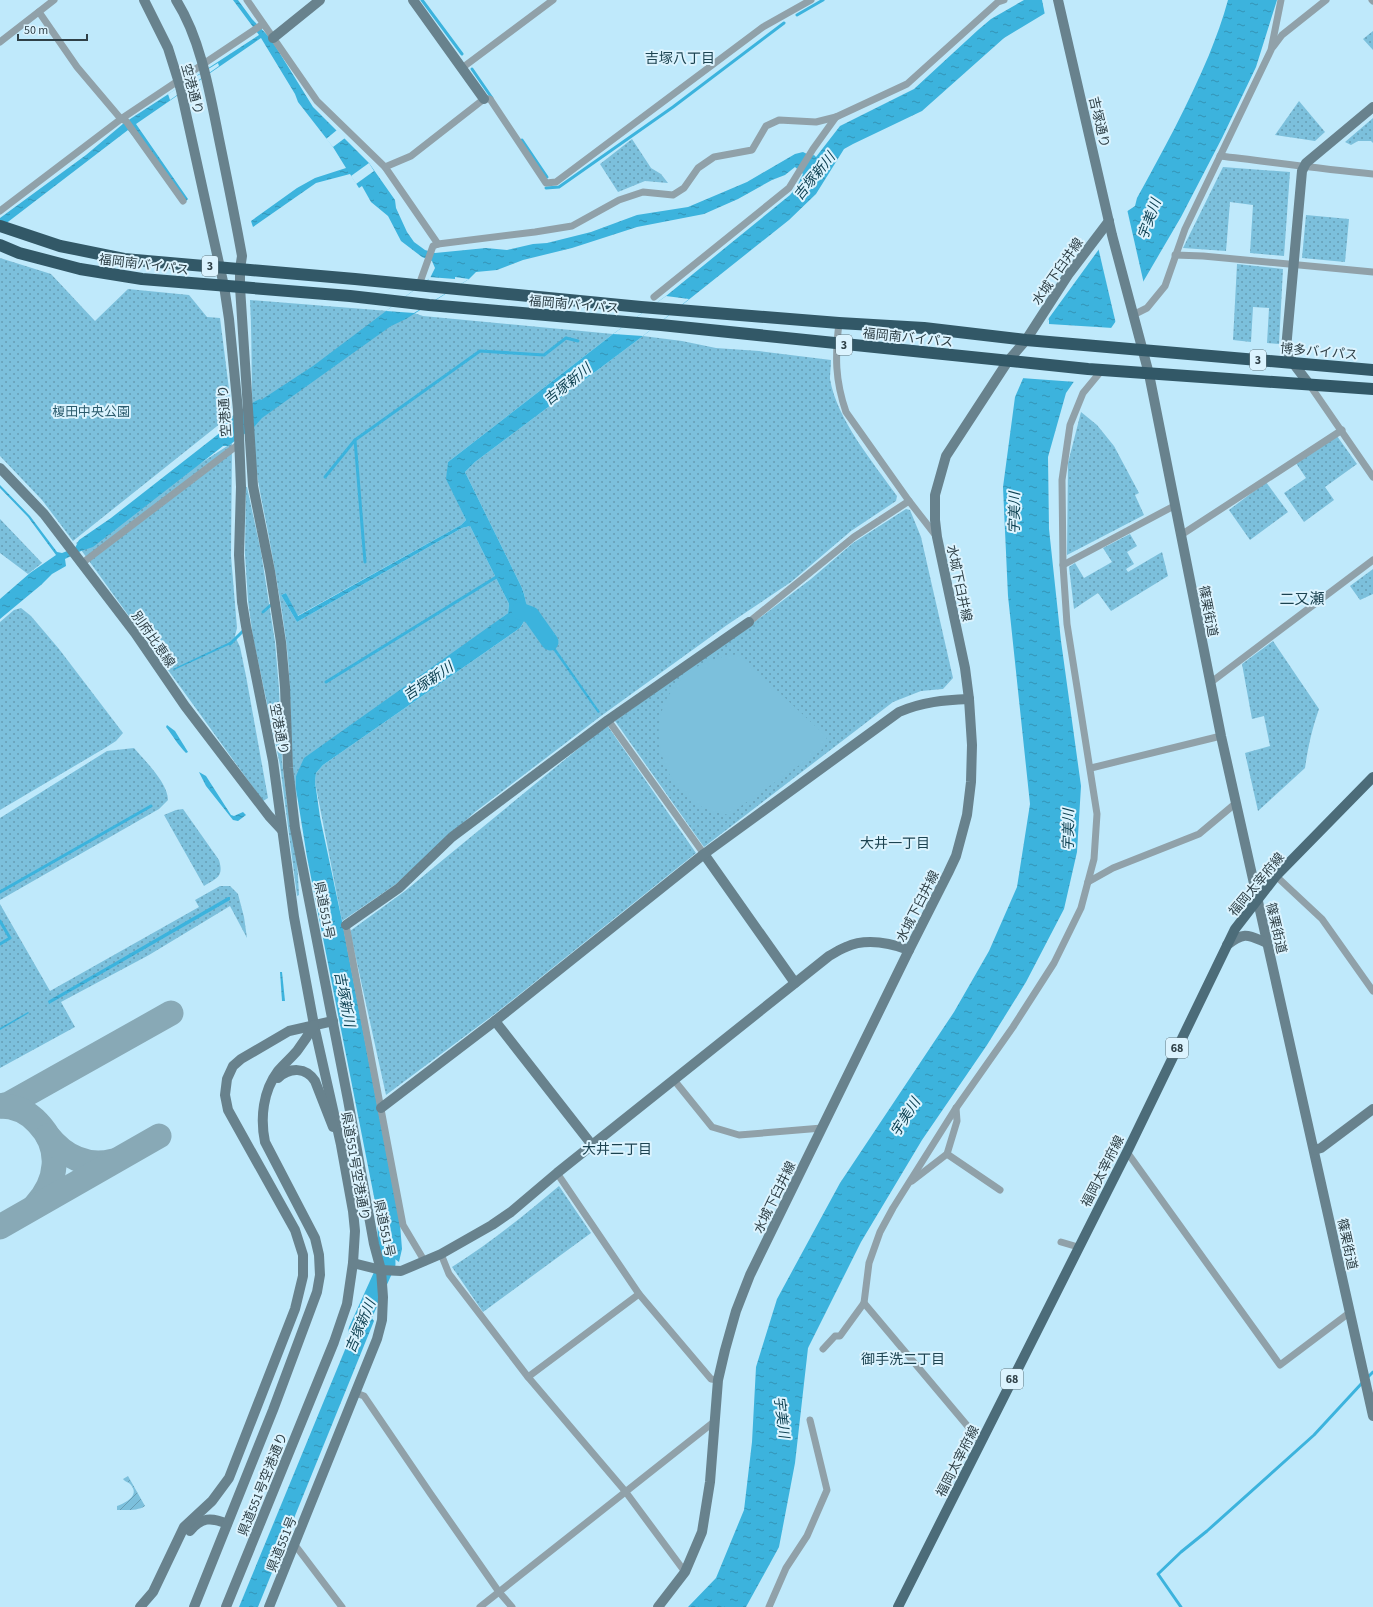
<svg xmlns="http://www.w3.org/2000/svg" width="1373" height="1607" viewBox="0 0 1373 1607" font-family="'Source Sans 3','Noto Sans JP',sans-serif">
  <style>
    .grass { fill: url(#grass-dots) }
    .garden { fill: url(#garden-furrows) }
    .pitch { fill: #7cc0dc }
    .water { fill: url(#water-ripples) }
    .pier { fill: #bfe9fb }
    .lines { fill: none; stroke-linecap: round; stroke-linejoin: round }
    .stream { stroke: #3cb3dd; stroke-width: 3 }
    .river { stroke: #3cb3dd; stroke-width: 17 }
    .taxiway { stroke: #88a9b6; stroke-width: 25 }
    .street { stroke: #90a1a9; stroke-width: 7 }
    .secondary { stroke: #68828d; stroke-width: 10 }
    .primary { stroke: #4c6c79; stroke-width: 10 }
    .highway { stroke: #325867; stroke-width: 12 }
    .secondary-bridge { stroke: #68828d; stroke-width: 10 }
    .labels { text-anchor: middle; stroke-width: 4; stroke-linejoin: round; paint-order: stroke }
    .shield { fill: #dbf3fe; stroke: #63767e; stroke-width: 1 }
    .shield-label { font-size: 12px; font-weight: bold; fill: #2f4047 }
    .street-label { font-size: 13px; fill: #2f4047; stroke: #dbf3fe }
    .park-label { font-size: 13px; fill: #2c5c6e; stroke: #dbf3fe }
    .neighbourhood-label { font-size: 14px; fill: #1c4351; stroke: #dbf3fe }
    .water-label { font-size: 14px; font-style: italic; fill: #0f4253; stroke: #dbf3fe }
    .quarter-label { font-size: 15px; fill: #1c4351; stroke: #dbf3fe }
  </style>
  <defs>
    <pattern id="grass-dots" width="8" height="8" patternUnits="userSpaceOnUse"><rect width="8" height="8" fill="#7cc0dc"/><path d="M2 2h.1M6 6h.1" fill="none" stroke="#669db4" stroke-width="1.8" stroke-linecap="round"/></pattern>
    <pattern id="garden-furrows" width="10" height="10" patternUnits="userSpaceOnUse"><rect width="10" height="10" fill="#7cc0dc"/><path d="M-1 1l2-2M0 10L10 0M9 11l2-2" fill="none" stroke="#669db4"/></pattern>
    <pattern id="water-ripples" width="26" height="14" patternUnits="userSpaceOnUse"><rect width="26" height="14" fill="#3cb3dd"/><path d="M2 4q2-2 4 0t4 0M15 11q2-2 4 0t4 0" fill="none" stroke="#3393b5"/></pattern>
  </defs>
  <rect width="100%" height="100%" fill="#bfe9fb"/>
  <g class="grass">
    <path d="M1373 31V50L1363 39Z"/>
    <path d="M1299 101 1325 132 1315 141 1275 135Z"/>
    <path d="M1373 118V143L1371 141H1358L1351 145 1345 142Z"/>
    <path d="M632 139 651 168 661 174 668 183 645 181 618 192 600 164Z"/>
    <path d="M1223 167 1290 172 1284 256 1250 253 1253 205 1230 202 1226 251 1183 248Z"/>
    <path d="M1306 215 1349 219 1345 262 1302 258Z"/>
    <path d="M0 258 51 274 95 321 128 289 189 295 207 317 220 318 229 389 231 415 73 541 42 500 0 456Z"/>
    <path d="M1237 264 1283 269 1279 344 1267 343 1269 308 1253 307 1251 342 1233 340Z"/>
    <path d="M250 300 414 313 423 316 613 334 448 462 447 479 466 520 461 525 297 616 286 593 281 595 297 622 462 528 470 526 509 604 508 613 296 776 297 803C288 749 293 694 286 640 281 602 274 564 267 527 263 506 258 485 256 464 250 410 253 355 250 300Z"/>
    <path d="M643 336 682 341 716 348 759 351 831 360C831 366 830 373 830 379 837 420 873 462 897 496L896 501 851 531 791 582 727 625 601 716 475 812 396 884 342 921 315 782 316 773 323 765 520 628C529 616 527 601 522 588L465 472 475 462Z"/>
    <path d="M1081 412 1097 425 1114 446 1139 493 1135 495 1144 515 1067 555 1068 463Z"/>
    <path d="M1337 436 1357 464 1325 487 1334 500 1304 522 1284 493 1306 478 1296 463Z"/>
    <path d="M232 443 231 556 237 628 235 636 240 647 246 676 268 798 263 801 76 543Z"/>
    <path d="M1266 482 1288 512 1250 540 1229 510Z"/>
    <path d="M246 487H247L261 552 275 642 279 689 282 761 287 802 297 859 299 895 297 896 280 765 253 637 248 601 245 554Z"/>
    <path d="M906 509 910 510 921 537 953 678 943 689 921 691 893 702 704 847 615 721 765 614 811 579 853 543Z"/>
    <path d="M0 519 42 563 28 574 0 553Z"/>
    <path d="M1130 534 1137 546 1127 552 1134 564 1126 569 1128 572 1162 552 1168 576 1111 611 1098 593 1074 609 1069 567 1075 563 1084 578 1112 562 1103 548Z"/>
    <path d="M1373 569V594L1360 600 1350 586Z"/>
    <path d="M21 608 31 616 59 649 123 733 116 741 105 748 0 810V622L14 610Z"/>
    <path d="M1273 641 1319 709C1312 729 1308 747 1305 768L1258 811 1245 753 1270 746 1264 716 1252 719 1242 664Z"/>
    <path d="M607 725 696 853 496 1013 386 1095 350 931 405 891Z"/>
    <path d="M134 748C145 761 168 783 168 800L159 809 0 900V818L107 751Z"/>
    <path d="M183 809 219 860C224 877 217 878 204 886L164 815 176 810Z"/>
    <path d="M220 886H230L238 894 244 917 247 938 230 906 149 955 61 1002 75 1027 0 1068V904L50 991 199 907 195 900Z"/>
    <path d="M559 1186 591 1233 483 1312 452 1267C490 1243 525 1215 559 1186Z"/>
  </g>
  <path class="garden" d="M128 1476 145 1506C138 1511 126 1510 117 1510V1506C125 1503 140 1496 131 1485 129 1482 125 1482 123 1479Z"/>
  <path class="pitch" d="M738 654 827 737 824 748 728 815C720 812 710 811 702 807 659 783 643 722 677 684 681 680 685 674 690 671 707 660 719 657 738 654Z"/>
  <g class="water">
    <path d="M233 0H238L252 19 271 39 313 107 369 163 395 200 396 208 407 232 414 242 425 250 435 253 486 248 507 250 533 244 547 243 591 232 637 215 688 207 747 182 795 154 803 152 811 156 814 155 816 157 840 126 914 89 978 30 991 19 1024 0H1067L1004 38 922 111 853 144 844 149 816 194 789 220 643 336 475 462 465 472 522 588C527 603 530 614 520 628L323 765 316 773 315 782 320 817 342 921 400 1224 402 1249 399 1262 381 1249 382 1238 378 1223 379 1222 307 857 296 789V776L304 758 504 616 508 613 509 604 470 526 462 528 297 622 281 595 286 593 298 616 461 525 466 520 446 479 448 462 613 334 666 296 790 195 796 188 803 174 795 167 785 175 772 180 738 199 704 214 637 227 572 248 523 260 497 270 476 272 469 279 406 319 391 326 262 418 254 427 228 446H223L93 547 81 551 65 559 66 566 52 574 41 585 0 619V599L30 573 56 555 28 517 0 488V485L30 516 57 552 62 553 75 548 79 540 111 518 221 432C222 430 222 427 223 425 225 419 253 402 260 399L261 400 313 366 430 278 435 268 432 261 422 257 401 241 388 216 371 202 362 186 359 188 350 174 316 183 253 227 251 221 297 188 315 178 346 168 333 147 298 102 295 94 261 38 136 124 188 199 186 201 128 130 0 228V218L86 155 124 123 259 35Z"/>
    <path d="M1228 0H1277L1256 67 1222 138 1181 217 1143 282 1066 393 1048 457 1049 529 1061 641 1081 786 1077 852 1064 909 1026 982 987 1045 922 1140 861 1242 808 1348 795 1463 779 1547 746 1607H688L716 1578 744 1510 752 1442 756 1367 777 1299 840 1183 954 1012 989 951 1017 887 1030 804 1008 596 1003 487 1015 397 1049 318 1126 212 1135 206 1137 198C1163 151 1188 105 1209 55 1216 37 1223 19 1228 0Z"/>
    <path d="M537 622 600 712 598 713 535 624Z"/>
    <path d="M232 641 233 643 174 670 173 669Z"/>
    <path d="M167 725 175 731 188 752 186 753C178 745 173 736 166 727Z"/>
    <path d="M199 772 206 776 231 815 234 816 243 812 246 815 238 821 233 820 206 786Z"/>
    <path d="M228 897H230V900L49 1004 48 1001Z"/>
    <path d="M280 972H282L285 1001H282Z"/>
    <path d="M28 1012 29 1013 0 1030V1028Z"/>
    <path d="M363 1306 374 1321 258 1607H239Z"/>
  </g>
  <g class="pier">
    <path d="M1042 0H1069L1045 15Z"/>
    <path d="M218 63 219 66 170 100 168 94Z"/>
    <path d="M337 130 345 138 333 147 326 139Z"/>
    <path d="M369 163 374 171 356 184 351 176Z"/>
    <path d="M1127 209 1144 284 1116 324 1098 247Z"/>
    <path d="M429 277 455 279V277L469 279 414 313 386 311 429 279Z"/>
    <path d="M666 296 689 299 643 336 613 334Z"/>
    <path d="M1049 319V324L1113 328 1076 382 1021 378 1044 326Z"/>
  </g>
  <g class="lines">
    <g class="stream">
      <path d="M422 0 462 54"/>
      <path d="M797 15 823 0"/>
      <path d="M472 69 492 98"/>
      <path d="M522 140 547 177"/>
      <path d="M546 188 559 187 673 107 784 23"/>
      <path d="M325 477 355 440"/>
      <path d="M365 562 355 440 480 351 544 355 566 338 578 341"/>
      <path d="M526 611 538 625"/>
      <path d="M263 612 272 604"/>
      <path d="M230 644 244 630"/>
      <path d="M326 682 498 576"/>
      <path d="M0 892 151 806"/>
      <path d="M0 921 10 938 0 944"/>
      <path d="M1366 1379 1373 1372"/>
      <path d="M1181 1607 1158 1574 1181 1552 1207 1531 1314 1435 1362 1383"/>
    </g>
    <g class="river">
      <path d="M520 611 531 615 550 642"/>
      <path d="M357 1330 387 1264 386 1229"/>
    </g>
    <g class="taxiway">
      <path d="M0 1106 9 1104 171 1013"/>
      <path d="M0 1106C15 1106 28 1112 38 1123 62 1148 58 1181 35 1206"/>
      <path d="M48 1136C64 1156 87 1168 113 1161"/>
      <path d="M0 1227 159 1136"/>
    </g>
    <g class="street">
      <path d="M247 0 317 101 385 167 438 244"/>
      <path d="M1372 0 1373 1"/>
      <path d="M39 12 77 67 121 119 126 121 183 201"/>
      <path d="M0 42 54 0"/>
      <path d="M1273 47 1282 35 1326 0"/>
      <path d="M462 68 553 0"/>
      <path d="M1220 156C1271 162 1322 169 1373 174"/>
      <path d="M385 167 411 156 484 99H490L546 183 556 182 763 27 811 0"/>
      <path d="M0 211 121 119 263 24"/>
      <path d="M1175 255 1203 256 1373 272"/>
      <path d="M419 285 433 246 438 244 535 232 572 226 619 200 643 192 673 195 684 188 698 168 714 157 752 150 766 126 779 120 816 122 836 117 907 84 998 2 1004 0"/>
      <path d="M654 297 789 188 813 149 836 117"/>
      <path d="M1133 315 1147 308 1165 286 1185 229 1271 50 1281 0"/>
      <path d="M839 323C835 356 835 380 846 412L909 501 937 537"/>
      <path d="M1309 384 1373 477"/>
      <path d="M1181 535 1342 430"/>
      <path d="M81 564 239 444"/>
      <path d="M1063 565 1174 506"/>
      <path d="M749 622 854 537 909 501"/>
      <path d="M1210 683 1373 560"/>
      <path d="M608 720 704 854"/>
      <path d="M1091 768 1221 736"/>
      <path d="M1276 876 1322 919 1373 991"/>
      <path d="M1088 882 1113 868 1199 834 1236 803"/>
      <path d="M346 925 403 1225 425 1262"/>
      <path d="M674 1080 712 1127 739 1135 822 1128"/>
      <path d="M1127 1152 1280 1365 1349 1313"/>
      <path d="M947 1154 1000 1190"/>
      <path d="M557 1173 639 1294 711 1379 718 1380"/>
      <path d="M912 1181 947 1154 957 1121 956 1108"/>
      <path d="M1061 1242 1078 1247"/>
      <path d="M441 1254 449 1274 528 1377 625 1491 685 1572"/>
      <path d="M864 1303 981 1442"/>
      <path d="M823 1349 835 1336H840L864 1303 869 1263 880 1232 893 1208 954 1111 1013 1027 1054 963 1081 908 1094 859 1097 814 1067 624 1063 565 1062 480 1070 425 1083 393 1102 370"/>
      <path d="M528 1377 639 1294"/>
      <path d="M356 1393 364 1396 430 1493 499 1592 512 1607"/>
      <path d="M295 1545 342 1607"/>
      <path d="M480 1607 715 1421"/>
      <path d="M769 1607 786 1568 807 1536 827 1490 810 1420"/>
    </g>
    <g class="secondary">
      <path d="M176 0C201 39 210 94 219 139 227 178 235 217 242 256L240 269V287L253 486 270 571 281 642 285 687 288 768 295 828 348 1100 374 1244 381 1270 383 1297 382 1320 377 1339 269 1607"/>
      <path d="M413 0 484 99"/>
      <path d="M1058 0 1112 235 1149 374 1221 736 1373 1416"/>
      <path d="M273 38 320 0"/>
      <path d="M180 86 224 286 229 319 238 410 241 487 239 555 242 602 246 626 273 761 294 917 314 1025 341 1145 353 1211 355 1231 353 1263 347 1304 334 1342 226 1607"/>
      <path d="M1309 384 1293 363 1286 349 1302 171 1306 163 1373 107"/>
      <path d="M0 468 44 514 135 633 185 706 269 816 282 830"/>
      <path d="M704 854 795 983"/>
      <path d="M346 925 399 888 452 837 608 720 749 622"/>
      <path d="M1227 945C1245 931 1248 935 1267 943"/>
      <path d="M495 1021 592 1145"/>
      <path d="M278 1078C290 1067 306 1067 315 1081L333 1127"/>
      <path d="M381 1108 495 1021 704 854 899 712C922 702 944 700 969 699"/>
      <path d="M1314 1150 1321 1148 1373 1109"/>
      <path d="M353 1263 381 1270 401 1271 441 1254 492 1225 511 1212 557 1173 829 956C835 953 840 949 846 947 866 938 890 943 909 950"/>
      <path d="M190 1531C201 1517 212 1517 227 1524"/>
      <path d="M140 1607 153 1592 184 1527 212 1501 229 1478 295 1309 303 1276V1255L295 1230 228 1110 225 1095 227 1079 233 1066 241 1059 289 1031 333 1021"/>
      <path d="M194 1607 273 1410 317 1292 320 1275 319 1255 315 1238 265 1142C260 1118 263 1091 278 1071 284 1064 291 1058 297 1051 303 1043 309 1034 314 1025"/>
      <path d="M658 1607 685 1572 702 1532 710 1482 718 1380 725 1350 736 1311 750 1275 909 950 948 873 956 856 967 815 971 782 972 745 969 699 965 668 937 537 935 520V495L946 456 1008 361 1026 340 1068 275 1109 221"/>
    </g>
    <path class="primary" d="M898 1607 1127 1152 1235 929 1276 876 1373 777"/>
    <g class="highway">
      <path d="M0 226 60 246 124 259 355 279 641 307 839 323 924 328 1026 340 1373 370"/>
      <path d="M0 245 19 253 80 269 142 279 350 296 429 305 661 325 1088 369 1373 389"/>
    </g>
    <path class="secondary-bridge" d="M144 0 168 48 180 86"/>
  </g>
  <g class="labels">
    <g class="shield">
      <rect x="202" y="256" width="16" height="20" rx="3"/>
      <rect x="836" y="335" width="16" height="20" rx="3"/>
      <rect x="1250" y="350" width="16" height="20" rx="3"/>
      <rect x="1166" y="1038" width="22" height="20" rx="3"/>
      <rect x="1001" y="1369" width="22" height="20" rx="3"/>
    </g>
    <g class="shield-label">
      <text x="210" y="270">3</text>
      <text x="844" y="349">3</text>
      <text x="1258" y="364">3</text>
      <text x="1177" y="1052">68</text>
      <text x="1012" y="1383">68</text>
    </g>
    <g class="street-label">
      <text transform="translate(193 89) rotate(75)" y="5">空港通り</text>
      <text transform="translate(1100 122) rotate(77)" y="5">吉塚通り</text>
      <text transform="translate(144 264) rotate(7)" y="5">福岡南バイパス</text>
      <text transform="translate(1057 271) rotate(-55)" y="5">水城下臼井線</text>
      <text transform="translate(574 304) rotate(5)" y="5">福岡南バイパス</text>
      <text transform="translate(908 337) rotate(6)" y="5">福岡南バイパス</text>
      <text transform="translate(1319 351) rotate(5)" y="5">博多バイパス</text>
      <text transform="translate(224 411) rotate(-94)" y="5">空港通り</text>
      <text transform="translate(960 583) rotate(78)" y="5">水城下臼井線</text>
      <text transform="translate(1209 611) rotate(79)" y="5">篠栗街道</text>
      <text transform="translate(154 639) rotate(55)" y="5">別府比恵線</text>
      <text transform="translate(280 729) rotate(79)" y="5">空港通り</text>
      <text transform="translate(1256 884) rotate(-50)" y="5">福岡太宰府線</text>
      <text transform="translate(917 906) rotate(-63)" y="5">水城下臼井線</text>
      <text transform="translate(325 910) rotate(79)" y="5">県道551号</text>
      <text transform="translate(1277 928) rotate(77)" y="5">篠栗街道</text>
      <text transform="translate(356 1166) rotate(80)" y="5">県道551号空港通り</text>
      <text transform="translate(1102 1171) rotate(-63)" y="5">福岡太宰府線</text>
      <text transform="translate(774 1197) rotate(-64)" y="5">水城下臼井線</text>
      <text transform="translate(385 1228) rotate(78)" y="5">県道551号</text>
      <text transform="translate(1348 1244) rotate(78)" y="5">篠栗街道</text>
      <text transform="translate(957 1461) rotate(-63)" y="5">福岡太宰府線</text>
      <text transform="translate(262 1484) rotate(-68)" y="5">県道551号空港通り</text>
      <text transform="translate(281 1544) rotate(-68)" y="5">県道551号</text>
    </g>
    <g class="park-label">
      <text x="91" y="416">榎田中央公園</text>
    </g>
    <g class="neighbourhood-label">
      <text x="680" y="63">吉塚八丁目</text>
      <text x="895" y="848">大井一丁目</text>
      <text x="617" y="1154">大井二丁目</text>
      <text x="903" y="1364">御手洗二丁目</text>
    </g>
    <g class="water-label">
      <text transform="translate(814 176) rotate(-51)" y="5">吉塚新川</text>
      <text transform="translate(1149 219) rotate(-70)" y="5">宇美川</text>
      <text transform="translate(567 384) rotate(-39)" y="5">吉塚新川</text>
      <text transform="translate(1014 513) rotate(-89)" y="5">宇美川</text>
      <text transform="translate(428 681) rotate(-34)" y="5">吉塚新川</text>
      <text transform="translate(1068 830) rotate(-89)" y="5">宇美川</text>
      <text transform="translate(345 999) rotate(79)" y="5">吉塚新川</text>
      <text transform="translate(905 1117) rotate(-58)" y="5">宇美川</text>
      <text transform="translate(360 1326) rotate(-67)" y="5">吉塚新川</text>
      <text transform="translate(782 1417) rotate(83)" y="5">宇美川</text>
    </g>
    <g class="quarter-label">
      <text x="1302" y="604">二又瀬</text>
    </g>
  </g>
  <path d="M18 34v6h69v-6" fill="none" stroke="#2f4047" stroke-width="2"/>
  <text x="24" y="34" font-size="12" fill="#2f4047" stroke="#dbf3fe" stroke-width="3" paint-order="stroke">50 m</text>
</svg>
